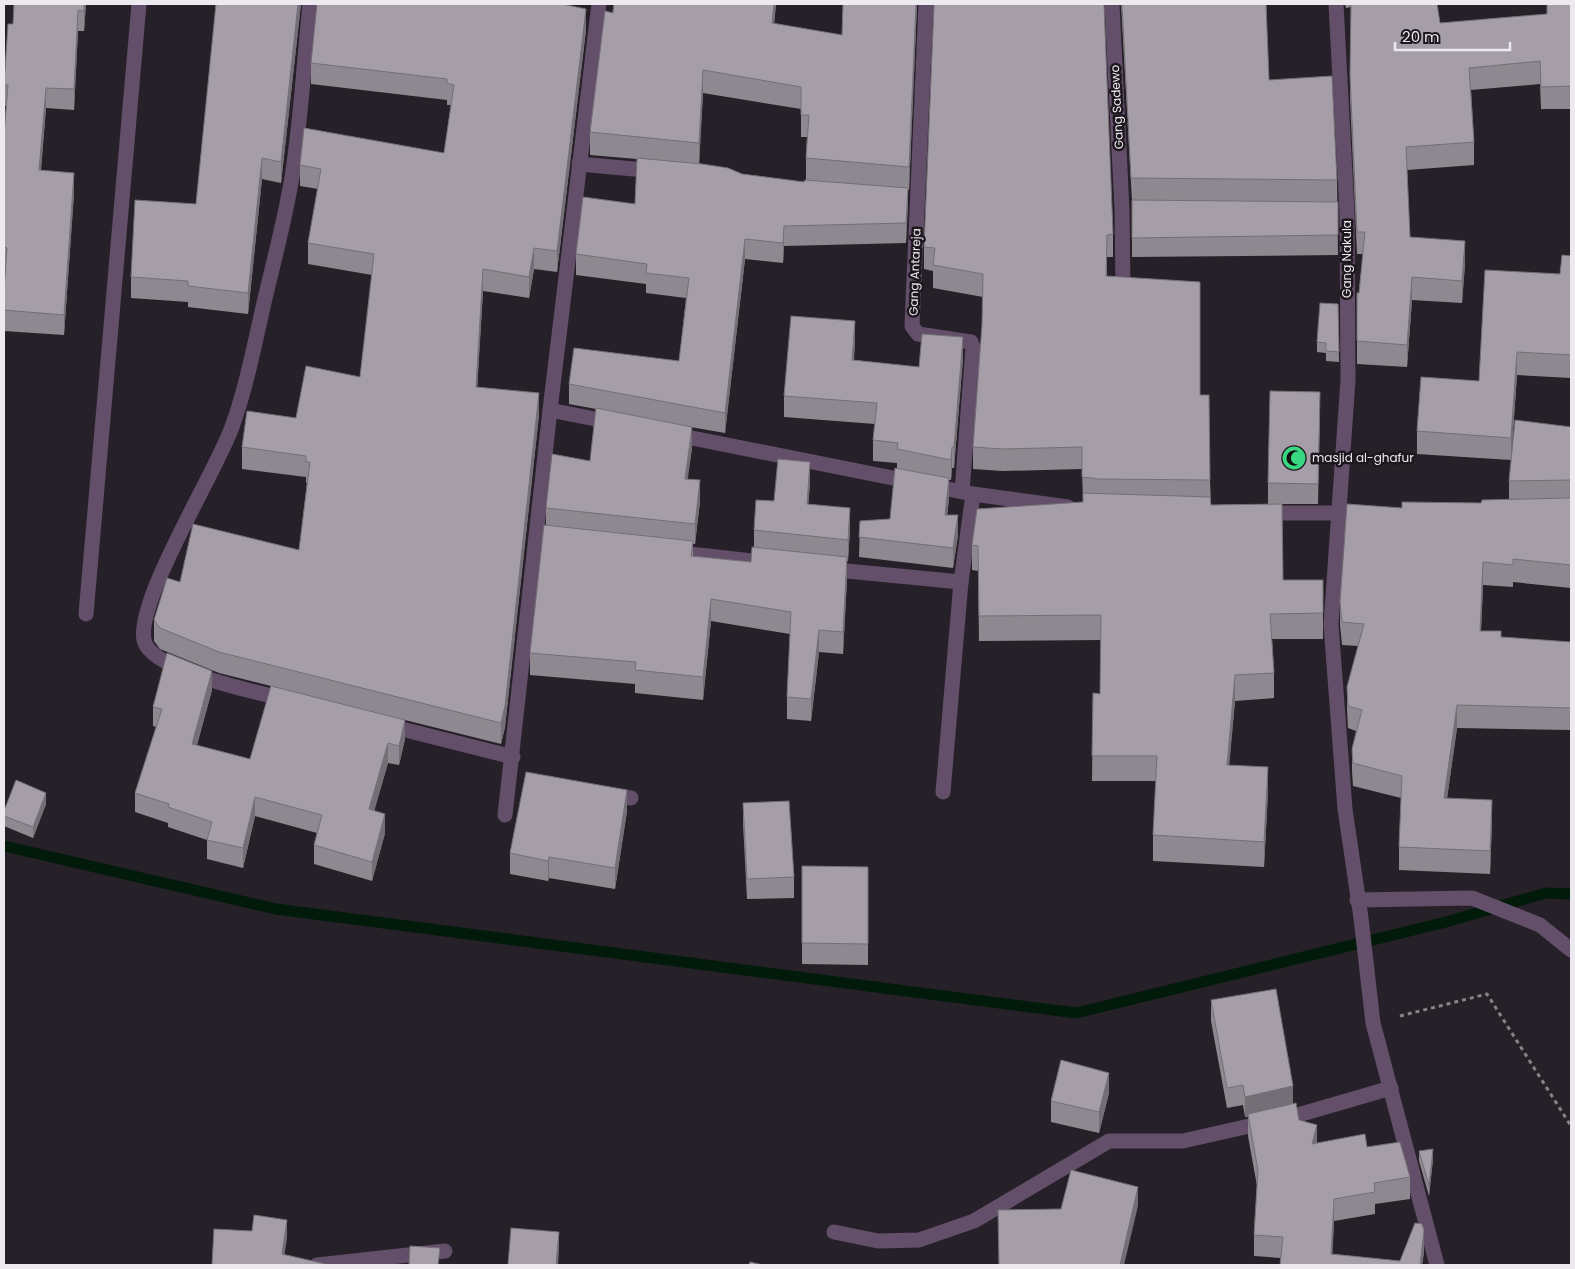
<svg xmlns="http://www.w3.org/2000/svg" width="1575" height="1269" viewBox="0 0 1575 1269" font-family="Poppins,sans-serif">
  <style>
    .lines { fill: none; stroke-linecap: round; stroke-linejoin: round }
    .stream { stroke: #011a0a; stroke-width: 11 }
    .path { stroke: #878389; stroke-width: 3; stroke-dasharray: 4 4; stroke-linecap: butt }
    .lane { stroke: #644f6b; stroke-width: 15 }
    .street { stroke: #644f6b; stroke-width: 15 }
    .wall { fill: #8e8890; fill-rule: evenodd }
    .shaded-wall { fill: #746f76 }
    .building { fill: #a59ea8; stroke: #746f76 }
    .labels { text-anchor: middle; stroke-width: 5; stroke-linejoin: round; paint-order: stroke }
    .street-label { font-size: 12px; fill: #edeaef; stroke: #1d171e }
    .poi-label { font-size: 12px; fill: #edeaef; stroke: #1d171e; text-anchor: start }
  </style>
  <rect width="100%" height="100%" fill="#262128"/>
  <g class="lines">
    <path class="stream" d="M4 846 276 909 1076 1013 1446 922 1546 893 1571 894"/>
    <path class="path" d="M1400 1016 1487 994 1571 1126"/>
    <g class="lane">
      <path d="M86 614 139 4"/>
      <path d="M834 1232 878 1241 919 1240 974 1221 1109 1141H1183L1298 1115 1391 1088"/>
      <path d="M317 1265 445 1251"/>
    </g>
    <g class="street">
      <path d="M599 4 550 410 615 423"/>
      <path d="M926 4 912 326 918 334 971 342 973 347 962 492"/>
      <path d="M1112 4 1122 210 1123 286"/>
      <path d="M1336 4 1347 212 1348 380 1331 625 1345 809 1361 918 1373 1023 1437 1265"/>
      <path d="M579 164 656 171"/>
      <path d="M672 434 973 494 1068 507"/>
      <path d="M1263 513H1367"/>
      <path d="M537 537 563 540"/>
      <path d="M672 552 771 563"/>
      <path d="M826 569 961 582"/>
      <path d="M289 700C260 693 150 671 144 640 136 600 216 472 232 427 246 388 254 347 263 307 273 264 285 220 292 177 301 120 304 61 310 4"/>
      <path d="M386 725 513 757"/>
      <path d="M943 792 961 582 973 494"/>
      <path d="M606 794 631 798"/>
      <path d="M505 815 550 410"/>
      <path d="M1357 900 1472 898 1540 925 1571 950"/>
    </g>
  </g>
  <g class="wall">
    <path d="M86 4 84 31H78L74 110 46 108 41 170 74 193 64 335 4 331V292L5 268H4V136L6 106H4V85L13 24Z"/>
    <path d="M216 4H301L281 183 262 179 248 314 188 307V302L131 298V277L196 204Z"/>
    <path d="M614 4H776L774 24 842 35 917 4 909 190H908L906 243 784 246 783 263 745 259 725 433 679 425 692 448 687 480 700 501 695 544H693V556L751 562 754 547V530L774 501 810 483 808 504 850 529 848 561H847V579L843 654 819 652 811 721 787 719V697L790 634 711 621 703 700 635 693V684L530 675V653L546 525V508L590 461 596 409 569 404V384L679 361 686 298 646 293V284L576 275V254L635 204 637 159 590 155V132ZM703 93 801 109V137H807L806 158V180L804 182 742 174 699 164Z"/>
    <path d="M1121 4H1266L1269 80 1337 180 1338 255 1132 257V201Z"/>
    <path d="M1345 4H1437L1440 23 1547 14V4H1571V109H1541L1540 84 1471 90 1474 142V165L1407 170 1410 237 1465 264 1462 303 1412 300 1407 367 1357 364V293H1359L1363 254H1357L1350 98 1351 7 1346 8Z"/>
    <path d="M586 30 557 272 534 269 529 298 483 291 477 388 539 415 505 727 501 744 405 720V739L399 765 388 763 374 811 385 833 372 881 314 864V845L317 833 255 816 243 868 207 859V840L168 827V823L135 812V793L156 727 153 726V707L212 690 197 745 250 759 271 686 219 673 160 649 154 641V620L180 582 299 550 307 483H306V477L242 469V447L296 418 360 377 372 275 308 264V243L318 189 300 186V165L444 153 451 105H447V100L311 84V63Z"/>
    <path d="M1113 234V257H1107V276L1200 395 1210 480 1211 505 1268 504V483L1320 413 1318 504H1282L1283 580H1323V639H1272L1274 673V698L1235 701 1229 765 1268 792 1264 867 1153 861V835L1156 781H1092L1093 693 1100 694 1101 640 979 641 978 571 972 570V545L1083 502 1082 469 1003 471 973 469V447L982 325 983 297 933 288V271L924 269V247Z"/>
    <path d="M1571 256V378L1517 375 1511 460 1417 454V431L1479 381 1560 274Z"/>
    <path d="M1338 304 1339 362 1326 361V353L1317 352V342Z"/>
    <path d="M855 341 854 360 919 367 963 358 954 468H952L951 480H949V499L947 515 958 535 953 568 859 557 860 521 890 519 897 468V463L873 461V440L875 424 784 417V396Z"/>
    <path d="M1571 427V588L1513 582V587L1483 585 1481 631 1501 637 1571 642V730L1457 728 1447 798 1492 822 1490 874 1399 870V847L1401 798 1353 786 1352 771V749L1356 731 1348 728 1347 709V687L1358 646 1342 645 1340 625V602L1402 508 1481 503 1509 499V481Z"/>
    <path d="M743 803 794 877V898L747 899 743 824Z"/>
    <path d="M46 804 33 838 4 826V811Z"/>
    <path d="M627 811 615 889 549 878 548 881 510 874V853Z"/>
    <path d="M802 866 868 867V965L802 964Z"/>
    <path d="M1211 1000 1293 1104 1299 1120 1317 1143 1367 1147 1410 1177V1199L1375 1204V1214L1334 1221 1332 1254 1400 1261 1424 1252 1422 1265H1280L1281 1258 1254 1256V1235L1257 1186 1248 1136V1117H1245L1243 1105 1227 1108 1211 1021Z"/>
    <path d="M1109 1093 1099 1133 1051 1122V1101Z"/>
    <path d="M1419 1151 1433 1159 1429 1196 1419 1161Z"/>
  </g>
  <g class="shaded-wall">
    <path d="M84 4H86L84 31Z"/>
    <path d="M298 4H301L281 183V162Z"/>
    <path d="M774 4H776L772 46V23Z"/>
    <path d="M916 4H917L909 190V167Z"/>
    <path d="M586 9V30L557 272V251Z"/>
    <path d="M78 10V31L74 110V89Z"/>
    <path d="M703 70V93L699 165V143Z"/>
    <path d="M46 88V108L39 191V170Z"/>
    <path d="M262 158V179L248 314V293Z"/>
    <path d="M74 173V193L64 335V315Z"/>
    <path d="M908 188V209L906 243V223Z"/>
    <path d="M784 226V246L783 263V243Z"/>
    <path d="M745 239V259L725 433V413Z"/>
    <path d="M1465 241V264L1462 303V281Z"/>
    <path d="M534 248V269L529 298V277Z"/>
    <path d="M483 269V291L476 409V387Z"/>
    <path d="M1412 277V300L1407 367V345Z"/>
    <path d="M855 321V341L852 380V360Z"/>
    <path d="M963 337V358L954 468V447Z"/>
    <path d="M1517 352V375L1511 460V438Z"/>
    <path d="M539 393V415L505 727 501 744V723Z"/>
    <path d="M692 427V448L685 500V479Z"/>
    <path d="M952 447V468L951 480V460Z"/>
    <path d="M810 462V483L807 524V504Z"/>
    <path d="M949 478V499L945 536V515Z"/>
    <path d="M700 480V501L695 544V524Z"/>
    <path d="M850 508V529L848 561V540Z"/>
    <path d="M958 515V535L953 568V548Z"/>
    <path d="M847 557V579L843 654V632Z"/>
    <path d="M1483 562V585L1480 654V631Z"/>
    <path d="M711 599V621L703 700V677Z"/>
    <path d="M819 630V652L811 721V699Z"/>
    <path d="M212 671V690L192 763V744Z"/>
    <path d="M1235 675V701L1227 790V765Z"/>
    <path d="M1457 705V728L1444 820V798Z"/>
    <path d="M405 720V739L399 765V746Z"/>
    <path d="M388 743V763L369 829V809Z"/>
    <path d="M1268 767V792L1264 867V842Z"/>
    <path d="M627 790V811L615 889V868Z"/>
    <path d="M46 793V804L33 838V827Z"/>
    <path d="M255 797V816L243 868V848Z"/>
    <path d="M1492 800V822L1490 874V851Z"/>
    <path d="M385 814V833L372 881V862Z"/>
    <path d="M549 857V878L548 881V861Z"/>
    <path d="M1109 1073V1093L1099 1133V1112Z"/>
    <path d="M1293 1086V1106L1248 1114V1117H1245V1097Z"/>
    <path d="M1317 1125V1146L1312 1144Z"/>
    <path d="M1433 1149V1159L1429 1196V1185Z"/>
    <path d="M1138 1187V1206L1124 1265H1120Z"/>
    <path d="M1334 1199V1221L1332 1265 1331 1254Z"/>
    <path d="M287 1220V1238L283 1265 282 1254Z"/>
    <path d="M1424 1230V1252L1422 1265H1420Z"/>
    <path d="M559 1232V1250L558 1265H556Z"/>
  </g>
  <g class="building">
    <path d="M14 4H84V11L78 10 74 89 46 88 39 170 74 173 64 315 4 310V292L7 248 4 247V136L8 85H4L8 24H13Z"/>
    <path d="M216 4H298L281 162 262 158 248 293 188 286V281L131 277 135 200 196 204Z"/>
    <path d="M317 4H562L586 9 557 251 534 248 529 277 483 269 476 387 539 393 505 706 501 723 219 652 160 628 154 620 167 578 180 582 193 524 299 550 310 462H306V456L242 447 247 411 296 418 306 366 360 377 374 254 308 243 321 169 300 165 304 128 444 153 454 85 447 83V79L311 63Z"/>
    <path d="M614 4H774L772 23 842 35 843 4H916L909 167 806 158 809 115H801V87L703 70 699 143 590 132 605 11 613 13Z"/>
    <path d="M934 4H1104L1113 234 1107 235 1106 276 1200 282V395H1209L1210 480 1099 479 1082 477V447L1003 449 973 447 982 325 983 274 933 265 935 248 924 247Z"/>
    <path d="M1122 4H1266L1269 80 1332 76 1337 180 1131 178Z"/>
    <path d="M1351 4H1437L1440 23 1547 14V4H1571V86L1541 87 1540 61 1469 68 1474 142 1406 147 1410 237 1465 241 1462 281 1412 277 1407 345 1357 341V293H1359L1365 232H1357L1350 75Z"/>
    <path d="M637 158 702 164 728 168 742 174 804 182 805 180 908 188 906 223 784 226 783 243 745 239 725 413 569 384 574 348 679 361 689 278 646 273 647 264 576 254 583 197 635 204Z"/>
    <path d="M1132 200 1338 202V235L1132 238Z"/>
    <path d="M1562 255 1571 256V355L1517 352 1511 438 1417 431 1421 377 1479 381 1485 270 1560 274Z"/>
    <path d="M1320 303 1338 304 1339 352 1326 351V343L1317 342Z"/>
    <path d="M791 316 855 321 852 360 919 367 922 334 963 337 954 447H952L951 460 897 449 898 443 873 440 877 403 784 396Z"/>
    <path d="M1270 391 1320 392 1318 484 1268 483Z"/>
    <path d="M596 408 692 427 685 479 700 480 695 524 546 508 552 454 590 461Z"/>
    <path d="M1515 420 1571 427V480L1509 481Z"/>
    <path d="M778 459 810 462 807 504 850 508 848 540 754 530 756 500 774 501Z"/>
    <path d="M895 468 949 478 945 515H958L953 548 859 537 860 521 890 519Z"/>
    <path d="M1083 493 1210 497 1211 505 1282 504 1283 580H1323V613L1270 614 1274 673 1235 675 1227 765 1268 767 1264 842 1153 835 1157 756H1092L1093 693 1100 694 1101 615 979 616 978 546 972 545 977 509 1083 502Z"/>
    <path d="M1571 498V565L1513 559V565L1483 562 1480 631H1501V637L1571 642V708L1457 705 1444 798 1492 800 1490 851 1399 847 1402 776 1353 763 1352 749 1362 710 1348 706 1347 687 1364 624 1342 622 1340 602 1347 504 1402 508V502L1481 503 1482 500Z"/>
    <path d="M544 525 693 541 691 556 751 562 752 547 847 557 843 632 819 630 811 699 787 697 791 612 711 599 703 677 635 670 636 662 530 653Z"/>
    <path d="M167 653 212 671 192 744 250 759 271 686 405 720 399 746 388 743 369 809 385 814 372 862 314 845 322 815 255 797 243 848 207 840 212 822 168 807 169 804 135 793 162 709 153 707Z"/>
    <path d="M526 772 627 790 615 868 549 857 548 861 510 853Z"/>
    <path d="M16 780 46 793 33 827 4 816V811Z"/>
    <path d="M789 801 794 877 747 879 743 803Z"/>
    <path d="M802 866 868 867V944L802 943Z"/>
    <path d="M1276 989 1293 1086 1245 1097 1243 1085 1227 1088 1211 1000Z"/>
    <path d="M1061 1060 1109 1073 1099 1112 1051 1101Z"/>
    <path d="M1296 1103 1299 1120 1317 1125 1312 1144 1365 1134 1367 1147 1400 1142 1410 1177 1374 1183 1375 1192 1334 1199 1331 1254 1400 1261 1415 1223 1422 1224 1424 1230 1420 1265H1280L1283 1237 1254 1235 1258 1170 1248 1114Z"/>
    <path d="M1433 1149 1429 1185 1419 1151Z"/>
    <path d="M1071 1170 1138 1187 1120 1265H999L998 1210 1061 1209Z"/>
    <path d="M254 1215 287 1220 282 1254 330 1265H212L214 1229 252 1231Z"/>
    <path d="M511 1228 559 1232 556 1265H508Z"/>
    <path d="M410 1246 440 1248 438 1265H409Z"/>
    <path d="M750 1262 763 1265H749Z"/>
  </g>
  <defs>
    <symbol id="mosque-disc" viewBox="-11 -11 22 22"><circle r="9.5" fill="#37d880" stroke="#1d171e"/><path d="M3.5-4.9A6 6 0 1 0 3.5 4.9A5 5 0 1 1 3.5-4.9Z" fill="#111"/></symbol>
  </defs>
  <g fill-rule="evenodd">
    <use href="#mosque-disc" x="1280" y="444" width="28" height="28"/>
  </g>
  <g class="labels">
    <g class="street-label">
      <text transform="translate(1117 107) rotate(-93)" y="4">Gang Sadewo</text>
      <text transform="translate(1347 259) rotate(-90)" y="4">Gang Nakula</text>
      <text transform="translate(915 272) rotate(-88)" y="4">Gang Antareja</text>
    </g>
    <g class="poi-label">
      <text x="1312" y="462">masjid al-ghafur</text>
    </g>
  </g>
  <rect width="1575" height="1269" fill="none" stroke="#edeaef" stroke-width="10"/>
  <path d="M1395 42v8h115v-8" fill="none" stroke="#edeaef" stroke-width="2.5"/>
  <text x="1402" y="42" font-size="15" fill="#edeaef" stroke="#1d171e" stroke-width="4" paint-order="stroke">20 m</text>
</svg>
